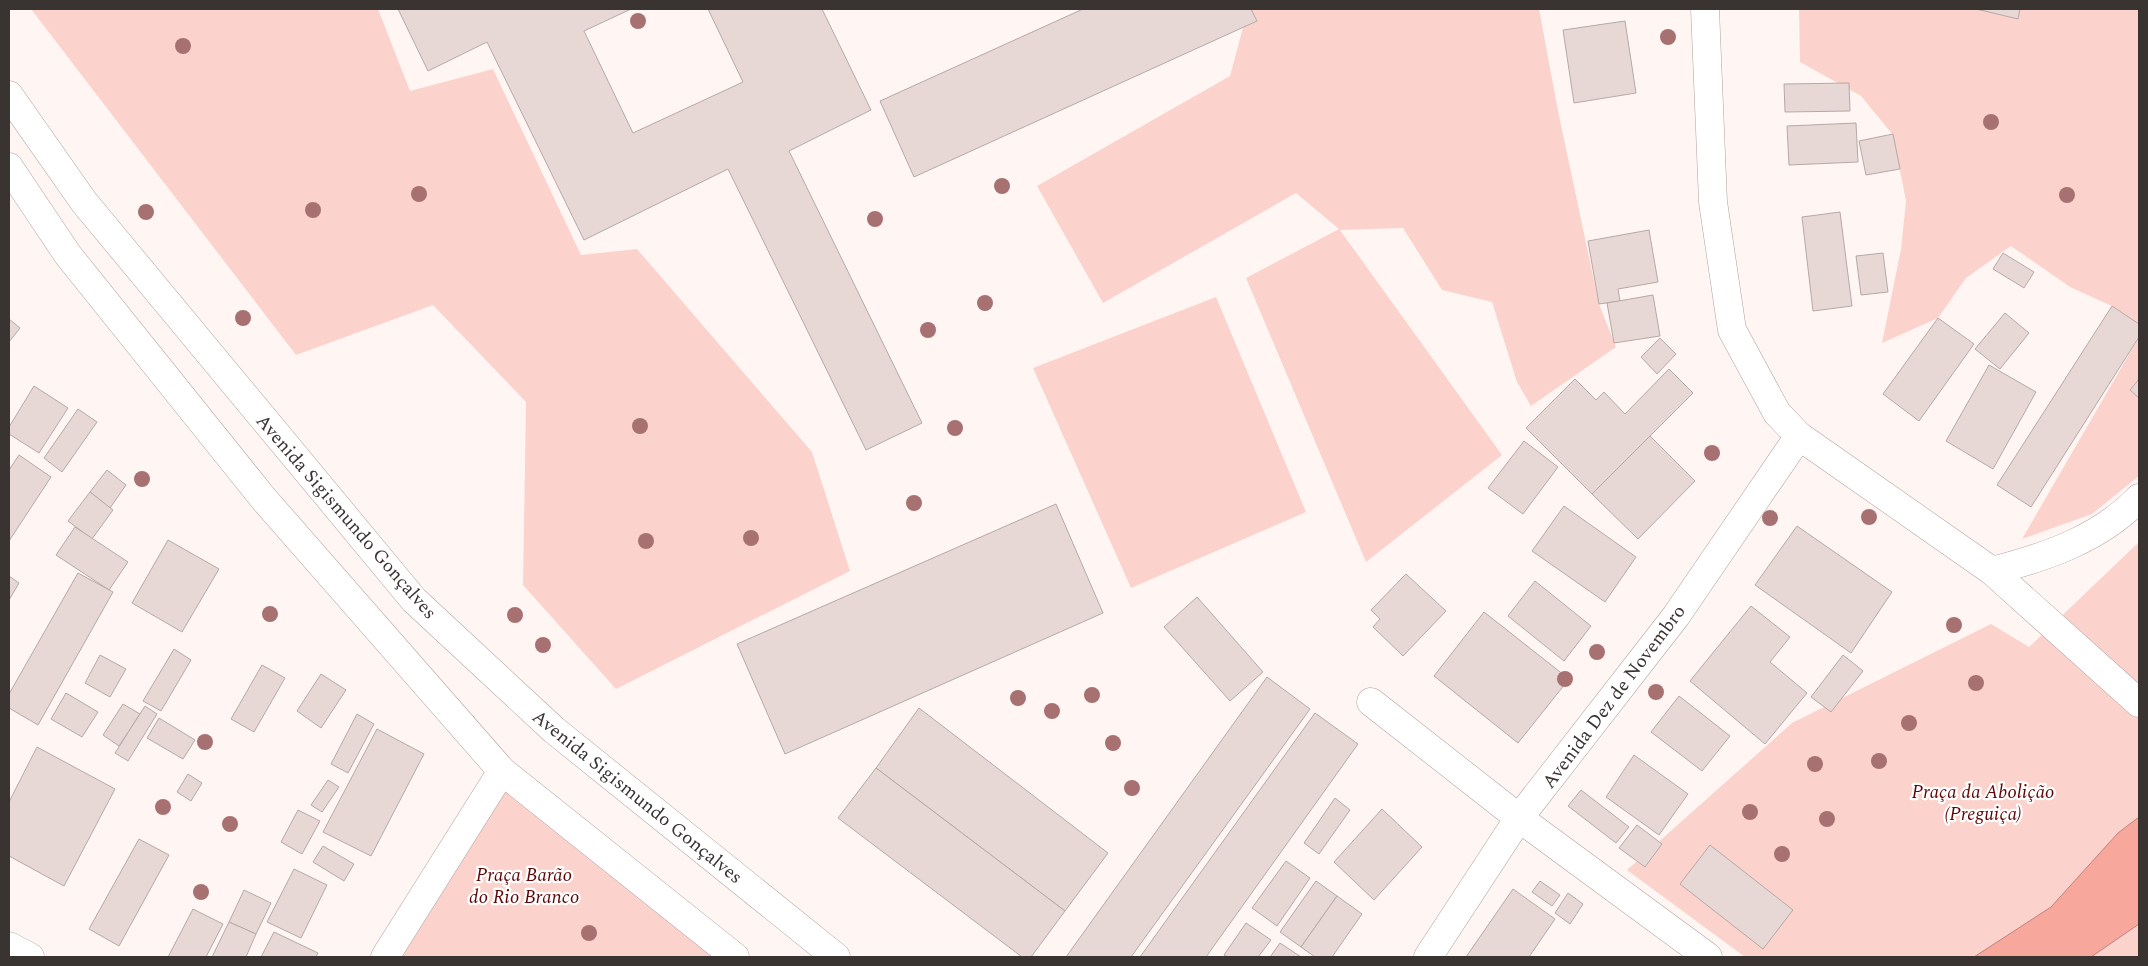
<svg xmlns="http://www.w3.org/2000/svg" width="2148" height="966" viewBox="0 0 2148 966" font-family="Spectral,serif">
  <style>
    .green { fill: #fbd3cc }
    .water { fill: #f7a79c; stroke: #be847c }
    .building { fill: #e7d8d5; stroke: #b6a8a6 }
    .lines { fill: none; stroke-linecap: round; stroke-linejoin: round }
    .pedestrian-casing { stroke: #afa19f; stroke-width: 29 }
    .minor-casing { stroke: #afa19f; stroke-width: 29 }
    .primary-casing { stroke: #afa19f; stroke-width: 29 }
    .pedestrian { stroke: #fff; stroke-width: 28 }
    .minor { stroke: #fff; stroke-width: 28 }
    .primary { stroke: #fff; stroke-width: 28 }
    .tree { fill: #a77171 }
    .labels { text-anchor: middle; stroke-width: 4.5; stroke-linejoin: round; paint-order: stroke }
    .street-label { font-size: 19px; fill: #393332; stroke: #fff }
    .park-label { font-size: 19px; font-style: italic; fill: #5f0505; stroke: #fff }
  </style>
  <rect width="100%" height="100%" fill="#fff6f4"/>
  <g class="green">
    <path d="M31 9H378L410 91 493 69 581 255 637 249 812 452 850 571 616 689 523 585 526 402 433 305 296 355Z"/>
    <path d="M1248 9H1539L1558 111 1599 304 1616 347 1531 406 1517 382 1492 302 1442 290 1403 228 1340 230 1502 455 1366 562 1246 278 1339 229 1296 193 1103 303 1037 186 1230 76Z"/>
    <path d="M1799 9H2139V324L2112 306 2070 287 2011 246 1966 278 1938 318 1882 343 1901 249 1906 201 1893 135 1861 96 1800 62Z"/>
    <path d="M1216 297 1306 512 1131 588 1033 368Z"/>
    <path d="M2139 337V476L2092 514 2022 539Z"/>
    <path d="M2139 542V957H1745L1627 870 1792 723 1991 624 2029 647Z"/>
    <path d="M502 777 736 957H402Z"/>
  </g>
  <path class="water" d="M2139 817V924L2091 957H1974L2051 907 2118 833Z"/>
  <g class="building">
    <path d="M398 9H631L584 31 633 133 743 82 708 9H822L871 110 789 151 922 423 866 450 728 169 584 240 487 42 428 71Z"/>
    <path d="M1083 9H1251L1257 21 914 177 880 101Z"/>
    <path d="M1976 9H2020L2018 19Z"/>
    <path d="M1625 21 1636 93 1574 103 1563 30Z"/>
    <path d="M1849 83 1850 111 1785 112 1784 84Z"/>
    <path d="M1856 123 1858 162 1789 165 1787 126Z"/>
    <path d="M1893 134 1900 169 1866 175 1859 141Z"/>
    <path d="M1840 212 1852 306 1813 311 1802 217Z"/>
    <path d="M1649 230 1658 282 1618 289 1620 301 1599 304 1588 241Z"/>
    <path d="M1883 253 1888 292 1861 295 1856 256Z"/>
    <path d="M2003 253 2034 272 2024 288 1993 269Z"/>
    <path d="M1653 295 1660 336 1614 343 1607 303Z"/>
    <path d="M2112 306 2139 324V337L2031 507 1997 485Z"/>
    <path d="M2005 313 2029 333 2000 369 1975 349Z"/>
    <path d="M1938 318 1974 344 1919 421 1883 394Z"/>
    <path d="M9 319 20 328 9 342Z"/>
    <path d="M1660 338 1676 354 1657 374 1641 357Z"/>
    <path d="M1989 365 2036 392 1993 469 1946 441Z"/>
    <path d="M1669 369 1693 393 1592 494 1526 428 1575 379 1596 400 1604 392 1625 414Z"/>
    <path d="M2139 379V398L2130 390Z"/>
    <path d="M34 386 68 408 39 453 9 434V427Z"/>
    <path d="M78 409 97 422 62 472 44 458Z"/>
    <path d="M1650 436 1695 481 1638 539 1592 494Z"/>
    <path d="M1524 441 1558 467 1523 514 1488 488Z"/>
    <path d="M19 455 51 477 9 541V470Z"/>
    <path d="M107 470 126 485 110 508 90 492Z"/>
    <path d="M90 492 113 510 92 539 68 521Z"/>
    <path d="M1056 504 1103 613 785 754 737 644Z"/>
    <path d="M1564 506 1636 557 1605 602 1532 551Z"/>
    <path d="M1797 526 1892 592 1851 653 1755 585Z"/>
    <path d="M75 527 128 562 109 590 56 555Z"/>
    <path d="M168 540 219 569 182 632 132 603Z"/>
    <path d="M78 573 113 592 38 725 9 708V694Z"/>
    <path d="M1406 574 1446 611 1403 656 1373 627 1380 619 1371 610Z"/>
    <path d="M9 576 19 583 9 600Z"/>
    <path d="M1535 581 1591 626 1564 661 1508 616Z"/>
    <path d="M1197 597 1263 672 1230 701 1164 627Z"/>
    <path d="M1751 606 1790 637 1770 662 1807 693 1765 744 1690 681Z"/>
    <path d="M1484 612 1569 679 1518 743 1434 676Z"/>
    <path d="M174 649 191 660 161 711 143 701Z"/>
    <path d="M100 655 126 669 110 697 85 683Z"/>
    <path d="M1843 655 1863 671 1831 712 1811 697Z"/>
    <path d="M262 665 285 678 254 732 231 719Z"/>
    <path d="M321 674 346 690 321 728 297 711Z"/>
    <path d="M1267 677 1310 709 1131 957H1066Z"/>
    <path d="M66 693 98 712 82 737 51 719Z"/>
    <path d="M1679 696 1730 736 1702 771 1651 732Z"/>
    <path d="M123 704 140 714 119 746 103 735Z"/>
    <path d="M145 706 157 714 128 761 115 753Z"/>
    <path d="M919 708 1108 853 1065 911 876 768Z"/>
    <path d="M1315 713 1358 744 1206 957H1140Z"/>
    <path d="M357 714 374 724 348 773 331 764Z"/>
    <path d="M159 718 195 740 183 759 147 738Z"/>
    <path d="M377 729 424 754 371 856 323 832Z"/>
    <path d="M37 747 115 789 64 886 9 856V802Z"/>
    <path d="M1634 755 1688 794 1659 835 1606 797Z"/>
    <path d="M876 768 1065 911 1031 957H1022L838 818Z"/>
    <path d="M188 774 202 783 191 801 177 792Z"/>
    <path d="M328 780 339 787 322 812 311 805Z"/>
    <path d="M1581 790 1629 827 1616 843 1568 806Z"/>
    <path d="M1335 798 1350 810 1319 854 1304 843Z"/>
    <path d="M1382 809 1422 847 1374 900 1334 862Z"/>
    <path d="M298 810 320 821 302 854 281 842Z"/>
    <path d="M1637 825 1662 844 1645 867 1619 848Z"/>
    <path d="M139 839 169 855 119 946 89 929Z"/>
    <path d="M1710 845 1793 910 1763 949 1680 884Z"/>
    <path d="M323 846 354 864 344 881 313 862Z"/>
    <path d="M1286 861 1310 878 1277 926 1252 908Z"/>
    <path d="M294 869 327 885 301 938 267 922Z"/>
    <path d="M1316 881 1337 896 1301 947 1280 932Z"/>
    <path d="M1540 881 1560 895 1552 906 1532 892Z"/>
    <path d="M1513 889 1555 919 1529 957H1466Z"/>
    <path d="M244 890 271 903 256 934 229 922Z"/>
    <path d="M1568 893 1583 904 1570 924 1555 913Z"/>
    <path d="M1337 896 1362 914 1332 957H1315L1301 947Z"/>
    <path d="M193 909 223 924 206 957H168Z"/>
    <path d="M229 922 256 934 246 957H212Z"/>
    <path d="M1246 923 1271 940 1258 957H1228L1224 955Z"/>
    <path d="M274 932 318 953 316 957H261Z"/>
    <path d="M1280 943 1301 957H1270Z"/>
  </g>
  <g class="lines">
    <defs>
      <path id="pedestrian" d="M1992 571 2139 703"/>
      <g id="minor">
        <path d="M1705 9 1713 202 1732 330 1777 413 1799 436 1992 571C2046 557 2100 539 2139 498"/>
        <path d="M1371 702 1519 818 1708 957"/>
        <path d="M9 946 30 957"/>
        <path d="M385 957 502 771"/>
        <path d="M1428 957 1519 818 1676 616 1799 436"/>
      </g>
      <g id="primary">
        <path d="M9 95 84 202 414 600 554 730 836 957"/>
        <path d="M9 167 68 255 263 498 502 771 735 957"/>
      </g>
    </defs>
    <use href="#pedestrian" class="pedestrian-casing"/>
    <use href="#minor" class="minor-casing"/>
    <use href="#primary" class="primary-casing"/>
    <use href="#pedestrian" class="pedestrian"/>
    <use href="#minor" class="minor"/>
    <use href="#primary" class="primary"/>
  </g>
  <g class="tree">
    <circle cx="638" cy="21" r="8"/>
    <circle cx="1668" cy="37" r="8"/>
    <circle cx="183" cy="46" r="8"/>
    <circle cx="1991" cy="122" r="8"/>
    <circle cx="1002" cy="186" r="8"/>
    <circle cx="419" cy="194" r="8"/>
    <circle cx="2067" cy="195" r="8"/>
    <circle cx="313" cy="210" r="8"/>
    <circle cx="146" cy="212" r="8"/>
    <circle cx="875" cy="219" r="8"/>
    <circle cx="985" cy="303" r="8"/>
    <circle cx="243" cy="318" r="8"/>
    <circle cx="928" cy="330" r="8"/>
    <circle cx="640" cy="426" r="8"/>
    <circle cx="955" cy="428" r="8"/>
    <circle cx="1712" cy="453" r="8"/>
    <circle cx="142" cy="479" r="8"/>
    <circle cx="914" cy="503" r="8"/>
    <circle cx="1869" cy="517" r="8"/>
    <circle cx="1770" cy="518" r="8"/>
    <circle cx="751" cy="538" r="8"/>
    <circle cx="646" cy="541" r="8"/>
    <circle cx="270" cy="614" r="8"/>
    <circle cx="515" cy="615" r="8"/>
    <circle cx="1954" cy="625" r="8"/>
    <circle cx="543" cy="645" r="8"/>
    <circle cx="1597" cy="652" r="8"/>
    <circle cx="1565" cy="679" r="8"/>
    <circle cx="1976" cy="683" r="8"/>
    <circle cx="1656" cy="692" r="8"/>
    <circle cx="1092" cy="695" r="8"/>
    <circle cx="1018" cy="698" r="8"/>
    <circle cx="1052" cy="711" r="8"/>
    <circle cx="1909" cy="723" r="8"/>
    <circle cx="205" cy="742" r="8"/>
    <circle cx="1113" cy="743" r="8"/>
    <circle cx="1879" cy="761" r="8"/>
    <circle cx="1815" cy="764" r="8"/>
    <circle cx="1132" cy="788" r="8"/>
    <circle cx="163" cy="807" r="8"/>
    <circle cx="1750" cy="812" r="8"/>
    <circle cx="1827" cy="819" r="8"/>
    <circle cx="230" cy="824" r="8"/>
    <circle cx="1782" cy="854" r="8"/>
    <circle cx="201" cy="892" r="8"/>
    <circle cx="589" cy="933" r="8"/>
  </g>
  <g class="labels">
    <g class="street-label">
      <text transform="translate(347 516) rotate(49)" y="7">Avenida Sigismundo Gonçalves</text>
      <text transform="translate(1613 696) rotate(-53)" y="7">Avenida Dez de Novembro</text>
      <text transform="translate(638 796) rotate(39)" y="7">Avenida Sigismundo Gonçalves</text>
    </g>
    <g class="park-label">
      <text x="1983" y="798">Praça da Abolição<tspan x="1983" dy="22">(Preguiça)</tspan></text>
      <text x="524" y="881">Praça Barão<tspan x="524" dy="22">do Rio Branco</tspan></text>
    </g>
  </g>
  <rect width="2148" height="966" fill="none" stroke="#393332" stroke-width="20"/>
</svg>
